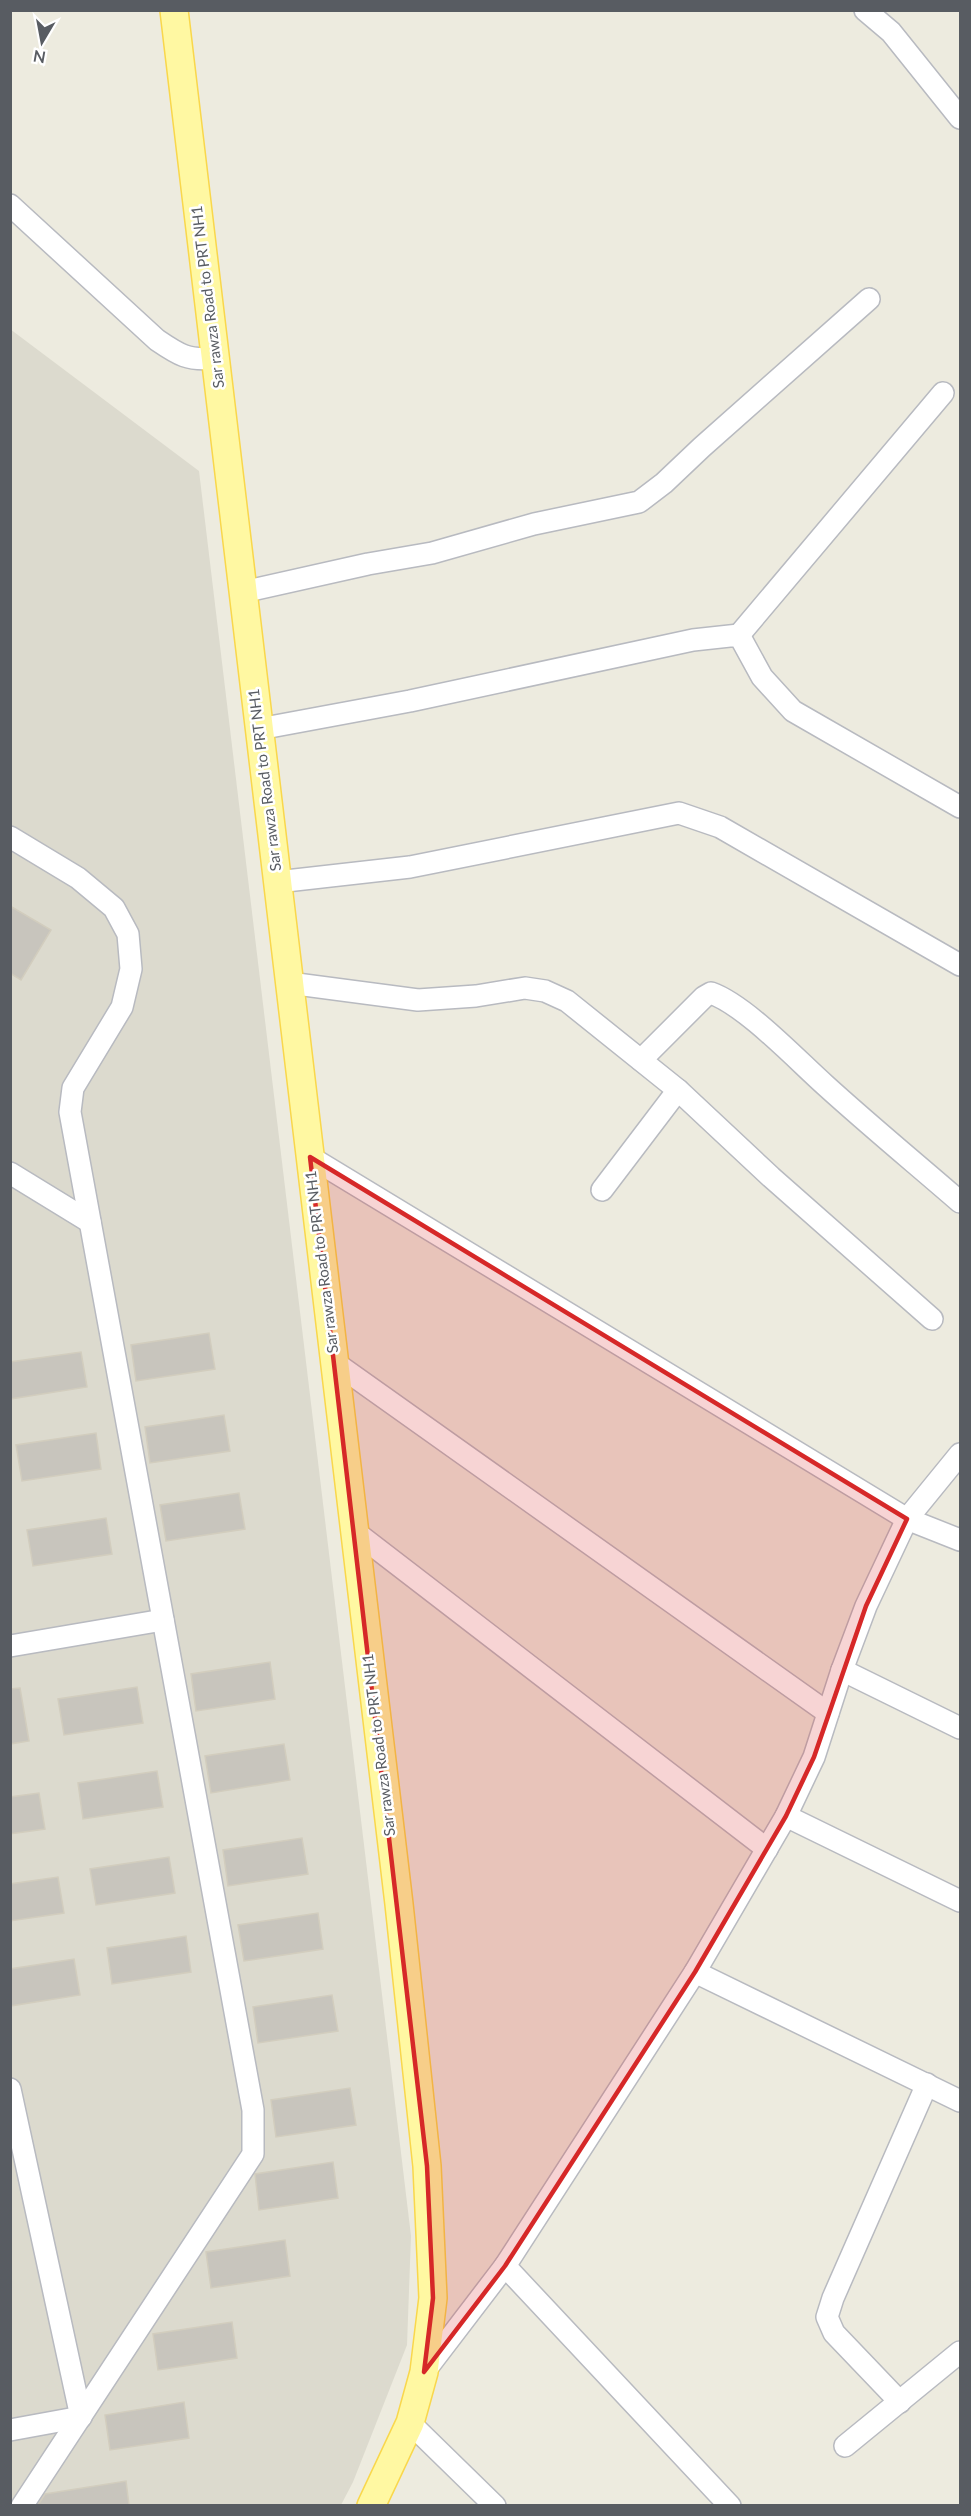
<svg xmlns="http://www.w3.org/2000/svg" width="971" height="2516" viewBox="0 0 971 2516" font-family="Lato,sans-serif">
  <style>
    .education { fill: #dcdace }
    .building { fill: #c8c5bd; stroke: #d2cdbe; stroke-width: 1.5 }
    .lines { fill: none; stroke-linecap: round; stroke-linejoin: round }
    .minor-casing { stroke: #b8bac0; stroke-width: 24 }
    .major-casing { stroke: #f9d74c; stroke-width: 30 }
    .minor { stroke: #fff; stroke-width: 21 }
    .major { stroke: #fff8a2; stroke-width: 27 }
    .marked { fill: #d62828; fill-opacity: 0.2; stroke: #d62828; stroke-width: 4.5; stroke-linejoin: round }
    .labels { text-anchor: middle; stroke-width: 5; stroke-linejoin: round; paint-order: stroke }
    .street-label { font-size: 15px; fill: #585c62; stroke: #fff }
  </style>
  <rect width="100%" height="100%" fill="#edebdf"/>
  <path class="education" d="M10 329 199 471 411 2236 407 2345 353 2482 341 2505H11Z"/>
  <g class="building">
    <path d="M10 906 51 930 21 980 10 973Z"/>
    <path d="M209 1333 215 1369 136 1381 131 1345Z"/>
    <path d="M81 1352 87 1387 10 1399V1362Z"/>
    <path d="M224 1415 230 1451 150 1463 145 1427Z"/>
    <path d="M96 1433 101 1469 22 1481 16 1445Z"/>
    <path d="M239 1493 245 1529 166 1541 160 1505Z"/>
    <path d="M106 1518 112 1554 33 1566 27 1530Z"/>
    <path d="M270 1662 275 1699 196 1711 191 1674Z"/>
    <path d="M137 1687 143 1723 64 1735 58 1699Z"/>
    <path d="M20 1688 29 1741 10 1744V1689Z"/>
    <path d="M284 1744 290 1780 211 1793 205 1756Z"/>
    <path d="M157 1771 163 1807 83 1819 78 1783Z"/>
    <path d="M39 1793 45 1829 10 1834V1797Z"/>
    <path d="M302 1838 308 1874 228 1886 223 1850Z"/>
    <path d="M169 1857 175 1893 96 1905 90 1869Z"/>
    <path d="M58 1877 64 1913 10 1921V1884Z"/>
    <path d="M318 1913 323 1949 244 1961 238 1925Z"/>
    <path d="M186 1936 191 1972 112 1984 107 1948Z"/>
    <path d="M74 1959 80 1995 10 2006V1969Z"/>
    <path d="M332 1995 338 2031 258 2043 253 2007Z"/>
    <path d="M350 2088 356 2125 276 2137 271 2100Z"/>
    <path d="M333 2162 338 2198 259 2210 255 2174Z"/>
    <path d="M285 2240 290 2276 211 2288 206 2252Z"/>
    <path d="M232 2322 237 2358 158 2370 153 2334Z"/>
    <path d="M184 2402 189 2438 110 2450 105 2415Z"/>
    <path d="M126 2481 129 2505H38L45 2494Z"/>
  </g>
  <g class="lines">
    <defs>
      <g id="minor">
        <path d="M865 10 891 32 960 118"/>
        <path d="M10 205 157 340C179 355 188 361 215 358"/>
        <path d="M243 592 368 564 432 553 534 524 639 502 664 483 702 447 869 299"/>
        <path d="M739 635 943 393"/>
        <path d="M259 729 410 701 693 640 739 635 762 677 793 711 960 807"/>
        <path d="M10 837 78 878 114 908 128 934 131 969 122 1007 73 1088 70 1112 253 2110V2154L22 2506"/>
        <path d="M277 882 410 867 679 813 720 827 960 965"/>
        <path d="M289 983 418 1000 476 996 525 988 545 991 567 1001 678 1090 771 1177 932 1319"/>
        <path d="M641 1060 704 997 711 993C745 1005 796 1059 825 1085 869 1125 915 1163 960 1202"/>
        <path d="M310 1157 907 1519 960 1540"/>
        <path d="M10 1173 90 1222"/>
        <path d="M602 1190 678 1090"/>
        <path d="M334 1362 828 1713"/>
        <path d="M354 1531 767 1849"/>
        <path d="M10 1646 163 1620"/>
        <path d="M842 1670 960 1728"/>
        <path d="M786 1816 960 1901"/>
        <path d="M695 1972 960 2101"/>
        <path d="M10 2089 81 2417 10 2430"/>
        <path d="M505 2266 730 2506"/>
        <path d="M424 2372 505 2266 695 1972 786 1816 814 1757 842 1670 866 1606 907 1519 960 1454"/>
        <path d="M900 2402 834 2333 827 2317 833 2298 927 2084"/>
        <path d="M410 2423 495 2506"/>
        <path d="M845 2446 960 2352"/>
      </g>
      <path id="major" d="M174 10 399 1904 427 2166 433 2298 424 2372 410 2423 371 2506"/>
    </defs>
    <use href="#minor" class="minor-casing"/>
    <use href="#major" class="major-casing"/>
    <use href="#minor" class="minor"/>
    <use href="#major" class="major"/>
  </g>
  <path class="marked" d="M310 1157 907 1519 866 1606 814 1757 786 1816 695 1972 505 2266 424 2372 433 2298 427 2166Z"/>
  <g class="labels">
    <g class="street-label">
      <text transform="translate(208 297) rotate(-97)" y="5">Sar rawza Road to PRT NH1</text>
      <text transform="translate(265 780) rotate(-97)" y="5">Sar rawza Road to PRT NH1</text>
      <text transform="translate(322 1262) rotate(-97)" y="5">Sar rawza Road to PRT NH1</text>
      <text transform="translate(379 1745) rotate(-97)" y="5">Sar rawza Road to PRT NH1</text>
    </g>
  </g>
  <rect width="971" height="2516" fill="none" stroke="#585c62" stroke-width="24"/>
  <g transform="translate(42 42) rotate(190)" stroke="#ffffff" stroke-width="4.5" paint-order="stroke">
  <path d="M0-4.5L10 22L0 15L-10 22Z" fill="#585c62"/>
  <text y="-9" font-size="16" font-weight="bold" text-anchor="middle" fill="#585c62">N</text>
  </g>
</svg>
